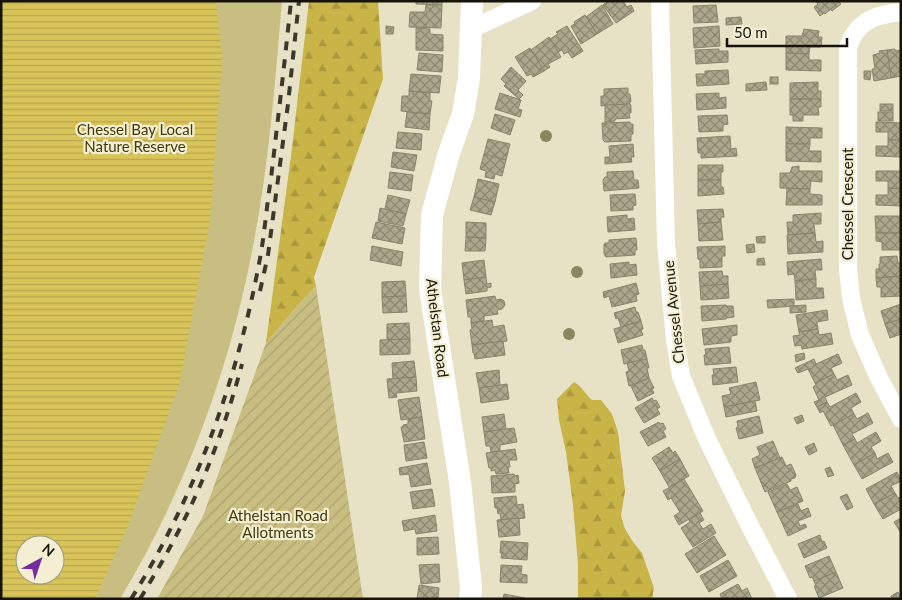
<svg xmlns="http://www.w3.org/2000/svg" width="902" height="600" viewBox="0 0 902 600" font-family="Lato,sans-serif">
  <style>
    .green { fill: #c9be81; fill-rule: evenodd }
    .forest { fill: url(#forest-firs) }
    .garden { fill: url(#garden-furrows) }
    .water { fill: url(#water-rules); fill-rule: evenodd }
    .building { fill: url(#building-cross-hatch); stroke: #888469 }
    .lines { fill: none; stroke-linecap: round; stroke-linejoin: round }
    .minor { stroke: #fff; stroke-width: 18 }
    .tertiary { stroke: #fff; stroke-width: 22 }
    .rail { stroke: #3c392c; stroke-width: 4; stroke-dasharray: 9 9; stroke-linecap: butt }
    .tree { fill: #8c865f }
    .labels { text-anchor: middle; stroke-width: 4.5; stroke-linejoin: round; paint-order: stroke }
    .park-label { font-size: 15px; fill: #423a0b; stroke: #f4efd2 }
    .street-label { font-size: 15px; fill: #16140a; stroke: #f4efd2 }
  </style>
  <defs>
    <pattern id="forest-firs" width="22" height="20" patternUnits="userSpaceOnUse" patternTransform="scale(1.25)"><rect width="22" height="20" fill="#c8b447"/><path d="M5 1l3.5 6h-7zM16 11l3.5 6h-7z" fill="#ab9a3d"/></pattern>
    <pattern id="garden-furrows" width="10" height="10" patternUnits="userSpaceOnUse" patternTransform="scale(1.25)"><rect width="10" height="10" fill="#c9be81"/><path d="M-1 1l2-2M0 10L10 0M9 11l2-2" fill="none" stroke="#aca26e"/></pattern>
    <pattern id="water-rules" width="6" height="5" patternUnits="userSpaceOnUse" patternTransform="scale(1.25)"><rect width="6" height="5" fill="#d8c459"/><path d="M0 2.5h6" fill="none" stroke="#b9a84c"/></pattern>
    <pattern id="building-cross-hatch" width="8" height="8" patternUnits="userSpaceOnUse" patternTransform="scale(1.25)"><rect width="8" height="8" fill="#aca78c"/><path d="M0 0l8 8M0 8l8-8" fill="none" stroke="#8b8771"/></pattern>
  </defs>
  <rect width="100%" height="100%" fill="#e7e2c5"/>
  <path class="green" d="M1 1H282C275 83 269 165 253 246 230 369 185 491 120 599H1ZM25 545H55V575H25Z"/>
  <g class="forest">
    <path d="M309 1H378L383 79 314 277 316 286 299 304 266 343 292 148Z"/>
    <path d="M574 382C584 388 584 393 592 400H601L612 414 618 432 625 491 621 516 625 529 633 542 642 553 654 588 652 599H578V565L573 505 566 452 559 420 557 399Z"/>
  </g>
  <path class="garden" d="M316 286 363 599H157L203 516 266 343 299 304Z"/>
  <path class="water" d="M1 1H216L222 60 210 220 180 382 127 528 95 599H1ZM25 545H55V575H25Z"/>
  <g class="building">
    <path d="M416 1H442V5L416 4Z"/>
    <path d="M608 1H623L627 7 631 5 634 11 616 23 603 5Z"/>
    <path d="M815 1H838L841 4 832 11 831 9 825 14 824 13 820 16 814 7 818 4Z"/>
    <path d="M426 5H442L441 28 409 27 410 12H425Z"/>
    <path d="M602 5 613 24 597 34 586 17Z"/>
    <path d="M716 5 718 22 694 23 693 6Z"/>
    <path d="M585 15 597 34 581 44 571 26 575 24 574 22Z"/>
    <path d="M741 17 742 24 726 25V18Z"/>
    <path d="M386 26 394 27 393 34H386Z"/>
    <path d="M567 26 583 51 572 58 568 52 564 54 562 50 558 52 550 39 558 34 556 32Z"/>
    <path d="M719 26 720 46 694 48 693 28Z"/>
    <path d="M416 28 430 29V34L443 35V51L416 50Z"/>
    <path d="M804 29 819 31 818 37H822L821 47H810L809 54 786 53V36H802Z"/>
    <path d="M549 37 561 57 548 64 550 67 544 71 531 50Z"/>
    <path d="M530 48 544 71 533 77 531 74 527 76 515 57Z"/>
    <path d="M719 49V51H728V62L696 64 695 50Z"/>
    <path d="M895 49V51L901 50V76L891 78 887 50Z"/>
    <path d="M887 50 891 78 874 81 872 69H875L873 55 880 53 879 51Z"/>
    <path d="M419 53 443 55 442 72 417 70Z"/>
    <path d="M786 53 809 54V60H821V71L786 70Z"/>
    <path d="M511 67 526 81 518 90 523 95 519 99 504 86 506 84 501 79Z"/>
    <path d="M728 70 729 84 697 86 696 74H705V71Z"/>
    <path d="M864 71H871L870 80 864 79Z"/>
    <path d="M411 74 441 76 439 93 409 91Z"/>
    <rect x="770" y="77" width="8" height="7"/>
    <path d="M766 82 767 90 746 91V84Z"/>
    <path d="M818 82V91H821V99H790V83Z"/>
    <path d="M628 88V94H630L631 102H629L630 104 601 106V96H604V89Z"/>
    <path d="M409 91 430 93V101H432L430 114 401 111 402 96H409Z"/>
    <path d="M500 93 521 100 518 109 522 110 520 117 495 109Z"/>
    <path d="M719 93V98L726 97V108L697 110 696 94Z"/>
    <path d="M790 99H821V107H818L819 115H803V121H793V115H790Z"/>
    <path d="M630 104 631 105V113H629L630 118 615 119V121L605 122V105Z"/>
    <rect x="880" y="104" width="13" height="7"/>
    <path d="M407 112 430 114 429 130 405 127Z"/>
    <rect x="878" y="112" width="15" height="9"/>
    <path d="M495 114 515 120 510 135 491 128Z"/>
    <path d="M727 115 728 124 723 125V131L699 132 698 116Z"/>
    <path d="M630 122V124H633V134H631V141L605 142 603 140 602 123Z"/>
    <path d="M876 122 901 123V140H888V132H876Z"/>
    <path d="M786 127 822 128V138H810V144H786Z"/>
    <path d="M398 132 422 134 421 150 396 148Z"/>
    <path d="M730 136 731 149 736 148 737 156 701 158V153H698L697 138Z"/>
    <path d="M488 139 510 144 506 160 484 154Z"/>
    <path d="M888 140H901V157L876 156V146H888Z"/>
    <path d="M633 144 634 157H631L632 162 605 164V157H610L609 146Z"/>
    <path d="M786 144H810L809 151H821V162L786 161Z"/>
    <path d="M393 152 417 155 414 171 391 167Z"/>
    <path d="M484 154 506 160 502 176 495 174 494 179 485 177 486 171 480 169Z"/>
    <path d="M698 165H723V172H721V180H698Z"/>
    <path d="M799 166V171H822V182L811 181 810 189 780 188V173H790L792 167Z"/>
    <path d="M633 171 634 180H638L639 188 604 191 603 180 605 177H607V172Z"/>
    <path d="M876 171H901V189L888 188V181H876Z"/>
    <path d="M390 172 413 175 411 191 388 188Z"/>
    <path d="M478 179 499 184 495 202 474 197Z"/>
    <path d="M698 180H721V187H723L724 194 698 196Z"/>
    <path d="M787 188 810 189V194L822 195V205H786Z"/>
    <path d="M888 188 901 189V206L876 205V195H888Z"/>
    <path d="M635 194 636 205 633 206V210L611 211 610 195Z"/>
    <path d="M388 195 410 200 406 214 385 209Z"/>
    <path d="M474 197 495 202 491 215 470 210Z"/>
    <path d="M380 208 406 214 403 226 378 221Z"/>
    <path d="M723 209 724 217H721V222L698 224 697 210Z"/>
    <path d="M821 213V224H814L815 233 788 235 787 222H793V215Z"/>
    <path d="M627 215V219L634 218 635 230 608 232 607 217Z"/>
    <path d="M875 216H901V233H876Z"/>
    <path d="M376 222 405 228 402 244 372 238Z"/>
    <path d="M466 222 486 223V238L466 237Z"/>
    <path d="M721 222 723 240 699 241 698 224Z"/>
    <path d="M815 233 816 242 823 241V252L788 254 787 235Z"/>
    <path d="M876 233H901V250H882V242L876 241Z"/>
    <path d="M765 236V243H757L756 237Z"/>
    <path d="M466 237 486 238 485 251H465Z"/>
    <path d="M636 238 637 250H635V255L606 257 604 254V245L605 243H609V240Z"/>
    <path d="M754 244 755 252 747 253 746 245Z"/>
    <path d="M372 246 403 252 401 266 370 260Z"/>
    <path d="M725 246V256H722V267L700 268V260L698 259 697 247Z"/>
    <path d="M897 256 898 263H901V276L876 278V269H879V264H880V257Z"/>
    <path d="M764 258 765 265H757V259Z"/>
    <path d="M821 259 822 270H815L816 279 795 281 794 274 788 275 787 262Z"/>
    <path d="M484 260 486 277 464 280 462 263Z"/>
    <path d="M629 262V265L636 264 637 275 611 278 610 264Z"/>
    <path d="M722 271 723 276H728V284L700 286 699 272Z"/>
    <path d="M901 276V296L881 297V287H877L876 278Z"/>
    <path d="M486 277 487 284 491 283V287L487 288V291L466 294 464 280Z"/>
    <path d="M816 279V288H823L824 298 796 300 795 281Z"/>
    <path d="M405 281 406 296 382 297V282Z"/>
    <path d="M636 283 639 294 636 295 637 301 612 307 609 296 604 298 603 292Z"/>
    <path d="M728 284 729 298 701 300 700 286Z"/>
    <path d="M406 296 407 312 383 313 382 297Z"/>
    <path d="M495 296 496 300 501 299 504 301 505 305 502 309 497 310 498 314 484 316V321L471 323V317H468L466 300Z"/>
    <path d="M794 299V306L768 308 767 300Z"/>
    <path d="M901 304V319L885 324 881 311Z"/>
    <path d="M726 305V306H733L734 317 726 318V319L702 321 701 306Z"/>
    <path d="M806 305V312L790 313V306Z"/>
    <path d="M635 307 636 312H638L641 321 621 327 618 318 616 319 614 313Z"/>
    <path d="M827 310 828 320 817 322 818 329 799 332 796 315Z"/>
    <path d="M901 319V334L890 338 885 324Z"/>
    <path d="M492 320 493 327 504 325 507 341 472 345 470 330 472 329 471 323Z"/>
    <path d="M641 321 643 329 641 330 643 335 618 343 614 329Z"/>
    <path d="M409 323 410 339 387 340V324Z"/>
    <path d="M737 325V335L731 336V342L704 345 702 329Z"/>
    <path d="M818 329 819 335 831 333 833 344 802 349 801 345 795 346 793 336 800 335 799 332Z"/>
    <path d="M410 339V354L380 355V340Z"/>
    <path d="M503 341 505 355 475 359 474 353H473L472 345Z"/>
    <path d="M642 345 643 350H645L647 359 624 364 621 350Z"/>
    <path d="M729 347 731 363 705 365 704 355H706L705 349Z"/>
    <path d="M804 353 805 359 796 362 795 355Z"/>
    <path d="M838 354 842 363 831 368 834 374 815 383 808 369 798 373 795 368 814 359 816 364Z"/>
    <path d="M647 359 649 368H647L649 378 629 386 626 372 629 371 627 363Z"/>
    <path d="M414 361 416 377 393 379 392 363Z"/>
    <path d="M736 367 738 382 713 385 712 375H714L713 369Z"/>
    <path d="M499 370 500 386 479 388 476 373Z"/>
    <path d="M834 374 837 380 848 375 852 385 825 397 827 402 817 407 814 402 819 400 813 387 816 385 815 383Z"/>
    <path d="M416 377 417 391 396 393 397 397 389 398 387 379Z"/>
    <path d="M649 378 654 388 652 389 654 393 638 401 631 386Z"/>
    <path d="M756 382 760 400 724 407 722 396 731 394 729 388Z"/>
    <path d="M507 384 509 399 481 403 479 388Z"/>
    <path d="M856 393 861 402 851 408 854 414 831 426 823 411 820 413 817 407 827 402 830 407Z"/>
    <path d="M419 397 422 417 401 420 398 400Z"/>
    <path d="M652 398 654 401 656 400 660 407 657 409 660 414 644 423 635 408Z"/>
    <path d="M755 401 757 411 726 417 724 407Z"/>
    <path d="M868 413 873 423 852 434 855 439 843 445 833 425 854 414 857 419Z"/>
    <path d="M504 414 506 429 484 432 482 417Z"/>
    <path d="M802 415 804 421 797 424 794 418Z"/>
    <path d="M759 416 763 433 739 439 736 428 738 427 737 421Z"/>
    <path d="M422 417 425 439 404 442 401 427H403V425L408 424V419Z"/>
    <path d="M659 422 660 424 663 423 666 429 663 431 666 437 648 446 640 432Z"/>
    <path d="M514 428 517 442 500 445V451L491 452 490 446H486L484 432Z"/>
    <path d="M876 432 881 441 871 447 875 453 854 465 843 445 855 439 857 443Z"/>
    <path d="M773 441 780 458 755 468 752 459 760 455 757 447Z"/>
    <path d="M424 442 427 458 406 461 404 445Z"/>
    <path d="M814 443 817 451 809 455 805 447Z"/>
    <path d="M669 447 673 453 675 451 680 459 660 471 652 458Z"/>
    <path d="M515 449 517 460H509L510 467H508L509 473 496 474 495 470 491 471V468H489L486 453Z"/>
    <path d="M875 453 877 459 888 453 893 462 862 479 854 465Z"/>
    <path d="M782 457 786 466 791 464 796 475 795 478 791 479V481L765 492 755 468Z"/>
    <path d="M680 459 689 476 669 487 660 471Z"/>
    <path d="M427 463 431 484 411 487 409 474 400 475 399 468Z"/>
    <path d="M830 467 834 475 828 477 825 469Z"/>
    <path d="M897 472 901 481 891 486 895 493 874 504 866 489Z"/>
    <path d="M514 474 515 476 518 475 519 483 515 484V492L492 493 491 476Z"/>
    <path d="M684 479 703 511 679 525 674 516 680 512 671 498 668 500 663 491Z"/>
    <path d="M787 484 790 490 797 487 803 501 777 512 768 492Z"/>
    <path d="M432 489 435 506 413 509 410 492Z"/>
    <path d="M895 493 898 498 901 497V509L883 519 874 504Z"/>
    <path d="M847 494 853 507 847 510 840 497Z"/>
    <path d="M516 496 517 505 523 504 525 518 501 520 500 513 498 514 497 508H495L494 498Z"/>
    <path d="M798 504 801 511 808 508 811 516 798 521 800 526 805 524 807 527 788 536 777 512Z"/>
    <path d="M700 513 704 520 699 523 703 529 711 524 716 533 693 547 681 528 690 522 689 520Z"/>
    <path d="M435 515 437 531 416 534 415 529 404 531 402 521Z"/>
    <path d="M519 518 520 535 499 537 497 520Z"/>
    <path d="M901 518V533L894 522Z"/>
    <path d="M820 535 822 542 824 541 827 548 804 558 798 544Z"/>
    <path d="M714 536 726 555 697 573 685 554Z"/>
    <path d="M438 537 439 554 417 555V538Z"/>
    <path d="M501 541 528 543 527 560 501 558 502 553H500Z"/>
    <path d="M829 556 836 572 814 581 812 577 810 578 805 566Z"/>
    <path d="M728 560 737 576 709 592 700 576Z"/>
    <path d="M439 564 440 582 421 584 419 565Z"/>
    <path d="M501 565 522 566 521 574 527 575V583L500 582Z"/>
    <path d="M836 572 843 588 819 598 814 586H816L814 581Z"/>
    <path d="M738 584 742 591 747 588 752 599H722L720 594Z"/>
    <path d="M419 585 439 588 438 599H417Z"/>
    <path d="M898 592 901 599H892L891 596Z"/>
    <path d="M504 594 525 598V599H503Z"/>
  </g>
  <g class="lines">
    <g class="minor">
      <path d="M660 1 666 243 675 340 681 376 707 439 750 526 788 599"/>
      <path d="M901 12C882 14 863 18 853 36 851 39 850 43 848 47V269L851 298 860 335 879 378 901 419"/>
      <path d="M471 29 532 1"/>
    </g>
    <path class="tertiary" d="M470 599 471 587 460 482 430 289 432 215 449 153 463 114 469 78 472 1"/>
    <g class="rail">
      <path d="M260 291 268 255 288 104 299 1"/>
      <path d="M131 599C197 494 239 375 261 253 265 229 267 203 271 178 278 119 285 60 291 1"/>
      <path d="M140 599C150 582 160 566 169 549 201 491 225 428 242 364"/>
    </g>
  </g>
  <g class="tree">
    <circle cx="546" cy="136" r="6"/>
    <circle cx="577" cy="272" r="6"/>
    <circle cx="569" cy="334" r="6"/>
  </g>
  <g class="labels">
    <g class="park-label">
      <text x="135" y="135">Chessel Bay Local<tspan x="135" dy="17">Nature Reserve</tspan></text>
      <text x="278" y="521">Athelstan Road<tspan x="278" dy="17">Allotments</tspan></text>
    </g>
    <g class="street-label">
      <text transform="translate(848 204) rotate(-90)" y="5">Chessel Crescent</text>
      <text transform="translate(674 312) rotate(-96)" y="5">Chessel Avenue</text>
      <text transform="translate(437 328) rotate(83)" y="5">Athelstan Road</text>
    </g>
  </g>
  <rect width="902" height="600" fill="none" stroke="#16140a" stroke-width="5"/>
  <g transform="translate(40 560) rotate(40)"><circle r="24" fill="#f4efd2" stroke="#9b9782"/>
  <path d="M0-4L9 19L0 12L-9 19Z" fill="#742da1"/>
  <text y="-8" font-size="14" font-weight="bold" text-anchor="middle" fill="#16140a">N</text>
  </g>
  <path d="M727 38v8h120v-8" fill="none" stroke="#16140a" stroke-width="2.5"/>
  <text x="734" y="38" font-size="15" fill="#16140a" stroke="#f4efd2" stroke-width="4" paint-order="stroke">50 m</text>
</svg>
